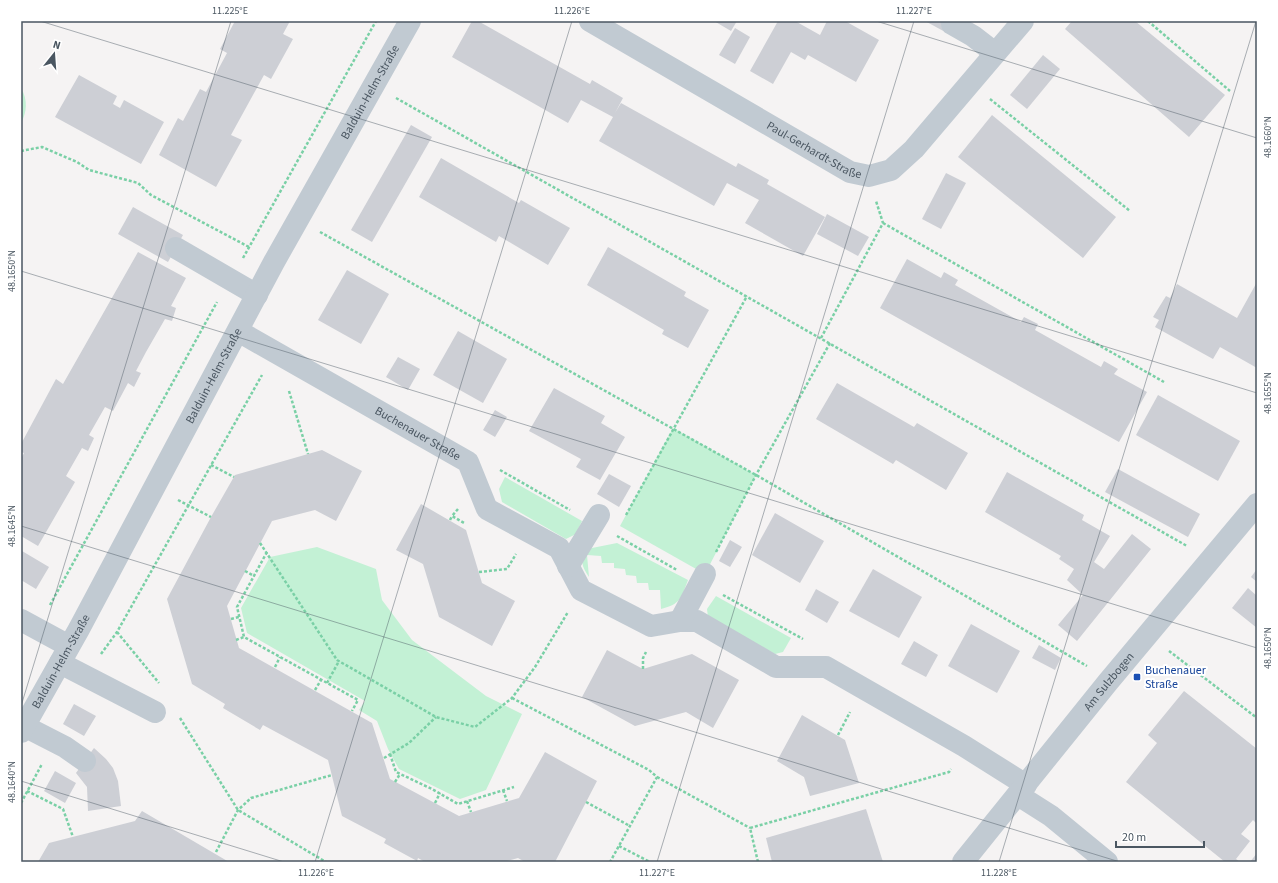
<svg xmlns="http://www.w3.org/2000/svg" width="1278" height="883" viewBox="0 0 1278 883" font-family="'Source Sans 3',sans-serif">
  <style>
    .green { fill: #c3f1d5 }
    .building { fill: #cdcfd5 }
    .lines { fill: none; stroke-linecap: round; stroke-linejoin: round }
    .path { stroke: #7ad0a6; stroke-width: 2.5; stroke-dasharray: 3 2; stroke-linecap: butt }
    .minor { stroke: #c1cad2; stroke-width: 22 }
    .ticks { fill: none; stroke: #4a5661; stroke-width: 1; stroke-opacity: 0.45 }
    .transit-dot { fill: #1a4fb4; stroke: #fff; stroke-width: 1.5 }
    .labels { text-anchor: middle; stroke-width: 4; stroke-linejoin: round; paint-order: stroke }
    .street-label { font-size: 12px; fill: #4a5661; stroke: #fff }
    .transit-label { font-size: 12px; fill: #164399; stroke: #fff; text-anchor: start }
    .neatline { fill: none; stroke: #4a5661; stroke-width: 1.5 }
    .ticks-label { font-size: 10px; text-anchor: middle; fill: #4a5661 }
  </style>
  <rect width="100%" height="100%" fill="#f5f3f3"/>
  <g class="green">
    <path d="M21 88C28 100 27 112 21 123Z"/>
    <path d="M673 428 756 475 705 574 620 526Z"/>
    <path d="M505 477 582 521 576 534 566 539 502 502 499 489Z"/>
    <path d="M617 543 688 580C681 598 681 604 661 609L660 590H649L648 583H637L636 576 626 575 625 569 614 568V563H602L601 556 587 555 589 577C582 567 579 559 587 549Z"/>
    <path d="M317 547 376 569 382 600 412 640 486 696 522 714 486 790 460 799 399 769 388 749 377 721 359 710 365 701 247 633 241 608 270 557Z"/>
    <path d="M716 596 791 638 783 652 775 654 708 617 707 609Z"/>
  </g>
  <g class="building">
    <path d="M235 21H290L283 34 293 39 271 79 264 75 231 135 242 140 216 187 159 155 178 118 183 121 200 89 206 92 227 53 220 49Z"/>
    <path d="M472 21H478L590 84 592 80 623 98 615 113 621 103 736 167 738 163 769 180 767 184 825 217 803 256 745 223 759 200 727 183 714 206 599 141 613 117 581 100 568 123 452 57Z"/>
    <path d="M714 21H737L731 31Z"/>
    <path d="M778 21H795L820 35 827 21H845L879 40 856 82 808 55 805 60 791 52 773 84 750 71Z"/>
    <path d="M925 21H954L947 33Z"/>
    <path d="M1072 21H1135L1225 95 1189 137 1065 29Z"/>
    <path d="M735 28 750 37 735 64 719 55Z"/>
    <path d="M1043 55 1060 69 1027 109 1010 95Z"/>
    <path d="M79 75 117 96 113 104 120 108 124 100 164 122 141 164 55 117Z"/>
    <path d="M992 115 1116 217 1083 258 958 157Z"/>
    <path d="M411 125 432 137 372 242 351 230Z"/>
    <path d="M441 158 519 203 521 200 570 228 548 265 499 236 496 242 419 197Z"/>
    <path d="M946 173 966 183 941 229 922 219Z"/>
    <path d="M133 207 183 235 168 262 118 234Z"/>
    <path d="M827 214 869 237 858 256 817 234Z"/>
    <path d="M608 247 686 292 684 296 709 310 688 348 662 334 664 330 587 285Z"/>
    <path d="M138 252 186 278 171 306 176 308 172 321 165 319 146 352 136 371 141 373 134 387 128 383 113 411 105 407 89 435 94 438 88 451 82 448 66 476 75 482 38 546 21 536V459L24 453 21 452V444L56 379 63 384Z"/>
    <path d="M907 259 941 278 944 272 958 280 955 285 1021 322 1024 317 1038 324 1035 330 1101 367 1104 361 1118 369 1114 374 1147 392 1119 442 880 308Z"/>
    <path d="M347 270 389 294 361 344 318 320Z"/>
    <path d="M1257 282V368L1220 347 1213 359 1155 327 1159 320 1153 317 1166 296 1170 298 1177 284 1237 318Z"/>
    <path d="M458 331 507 359 483 403 433 375Z"/>
    <path d="M398 357 420 369 408 390 386 377Z"/>
    <path d="M837 383 914 427 917 423 968 453 946 490 896 460 893 464 816 419Z"/>
    <path d="M554 388 605 416 601 423 625 437 600 480 576 467 581 459 529 431Z"/>
    <path d="M1158 395 1240 441 1218 481 1136 435Z"/>
    <path d="M495 410 507 417 495 437 483 430Z"/>
    <path d="M322 450 362 471 336 521 315 510 272 521 227 606 239 648 372 723 390 779 459 816 519 798 545 752 597 781 555 862H525L518 858 503 862H425L418 858 417 861 384 843 386 839 342 816 328 760 263 725 260 730 223 708 225 704 192 684 167 599 211 517 235 475Z"/>
    <path d="M1118 469 1200 514 1188 537 1105 492Z"/>
    <path d="M1007 472 1084 515 1082 520 1110 536 1094 562 1104 569 1132 534 1151 549 1077 641 1058 625 1083 595 1067 580 1074 569 1059 559 1061 556 985 512Z"/>
    <path d="M609 474 631 486 619 507 597 494Z"/>
    <path d="M421 504 466 530 482 583 515 601 492 646 439 617 423 564 396 550Z"/>
    <path d="M775 513 824 541 800 583 752 555Z"/>
    <path d="M730 540 742 547 730 567 719 561Z"/>
    <path d="M22 551 49 567 36 589 21 580Z"/>
    <path d="M873 569 922 597 899 638 849 611Z"/>
    <path d="M1257 569V582L1251 577Z"/>
    <path d="M1248 588 1257 596V628L1232 608Z"/>
    <path d="M816 589 839 602 827 623 805 610Z"/>
    <path d="M971 624 1020 651 997 693 948 666Z"/>
    <path d="M914 641 938 655 926 677 901 664Z"/>
    <path d="M1039 645 1061 658 1055 670 1032 658Z"/>
    <path d="M607 650 643 669 692 654 739 680 713 728 686 712 635 726 582 697Z"/>
    <path d="M1184 691 1257 749V824L1253 820 1241 834 1250 841 1236 859 1240 862H1225L1126 782 1157 743 1148 735Z"/>
    <path d="M74 704 96 716 84 736 63 724Z"/>
    <path d="M802 715 845 740 859 783 810 796 804 777 777 761Z"/>
    <path d="M94 748 106 759 113 768 118 781 121 806 88 811 87 787 76 773Z"/>
    <path d="M55 771 76 783 65 803 44 791Z"/>
    <path d="M866 809 883 862H772L766 838Z"/>
    <path d="M142 811 229 862H38L49 843 135 821Z"/>
    <path d="M1257 853V862H1250Z"/>
  </g>
  <g class="lines">
    <g class="path">
      <path d="M1148 21 1230 91"/>
      <path d="M396 98 1187 546"/>
      <path d="M990 99 1130 211"/>
      <path d="M21 151 42 147 77 162 89 170 138 183 151 195 249 247"/>
      <path d="M883 223 1164 382"/>
      <path d="M320 232 756 475 1087 666"/>
      <path d="M243 258 376 21"/>
      <path d="M821 338 883 223 876 201"/>
      <path d="M289 391 308 454"/>
      <path d="M211 465 234 477"/>
      <path d="M500 470 570 510"/>
      <path d="M178 500 211 517"/>
      <path d="M458 509 452 516 464 523"/>
      <path d="M626 515 747 296"/>
      <path d="M450 520 452 516"/>
      <path d="M617 536 677 570"/>
      <path d="M260 543 337 660 436 717 475 727 512 698 535 667 568 612"/>
      <path d="M267 552 237 607 244 637 358 700 352 711"/>
      <path d="M716 552 756 475 830 343"/>
      <path d="M245 571 254 576"/>
      <path d="M479 572 507 569 516 554"/>
      <path d="M723 595 803 639"/>
      <path d="M50 605 217 302"/>
      <path d="M231 619 239 617"/>
      <path d="M117 632 159 683"/>
      <path d="M236 640 244 637"/>
      <path d="M1169 651 1257 718"/>
      <path d="M101 654 117 632 262 375"/>
      <path d="M275 667 280 657"/>
      <path d="M643 669V658L646 652"/>
      <path d="M327 683 339 661"/>
      <path d="M315 690 321 680"/>
      <path d="M512 698 649 770 657 777 610 862"/>
      <path d="M180 718 238 810 326 862"/>
      <path d="M838 735 850 712"/>
      <path d="M390 754 396 772 432 789 458 804 514 787"/>
      <path d="M384 758 409 743 436 717"/>
      <path d="M657 777 750 828"/>
      <path d="M395 782 400 774"/>
      <path d="M503 790 507 801"/>
      <path d="M27 791 63 809 73 837"/>
      <path d="M467 801 471 812"/>
      <path d="M586 802 630 826"/>
      <path d="M21 803 42 764"/>
      <path d="M435 803 440 793"/>
      <path d="M619 846 650 862"/>
      <path d="M216 852 238 810 251 798 332 775"/>
      <path d="M758 862 750 828 949 772 951 769"/>
    </g>
    <g class="minor">
      <path id="s1" d="M590 21 850 172 869 176 891 170 914 149 1023 21"/>
      <path d="M952 24 973 36 995 53"/>
      <path d="M176 248 257 295"/>
      <path id="s2" d="M238 331 468 462 487 509 559 548 581 590 651 626 680 621H697L776 667H826L964 746 1026 785"/>
      <path d="M568 566 599 515"/>
      <path d="M21 620 69 646"/>
      <path d="M680 621 705 574"/>
      <path d="M60 663 155 712"/>
      <path d="M24 726 65 747 85 761"/>
      <path id="s3" d="M21 732 79 629 274 262 410 21"/>
      <path d="M1018 795 1051 816 1107 862"/>
      <path id="s4" d="M963 862 1108 682 1257 504"/>
    </g>
  </g>
  <path class="ticks" d="M40 21 1257 393M876 21 1257 138M21 271 1257 648M21 526 1120 862M21 706 231 21M21 781 284 862M315 862 572 21M657 862 914 21M999 862 1256 21"/>
  <rect class="transit-dot" x="1133" y="673" width="8" height="8" rx="2"/>
  <g class="labels">
    <g class="street-label">
      <text dy="4" stroke="none"><textPath href="#s3" startOffset="729">Balduin-Helm-Straße</textPath></text>
      <text dy="4" stroke="none"><textPath href="#s1" startOffset="259">Paul-Gerhardt-Straße</textPath></text>
      <text dy="4" stroke="none"><textPath href="#s3" startOffset="405">Balduin-Helm-Straße</textPath></text>
      <text dy="4" stroke="none"><textPath href="#s2" startOffset="207">Buchenauer Straße</textPath></text>
      <text dy="4" stroke="none"><textPath href="#s3" startOffset="81">Balduin-Helm-Straße</textPath></text>
      <text dy="4" stroke="none"><textPath href="#s4" startOffset="232">Am Sulzbogen</textPath></text>
    </g>
    <g class="transit-label">
      <text x="1145" y="674">Buchenauer<tspan x="1145" dy="14">Straße</tspan></text>
    </g>
  </g>
  <rect width="1278" height="883" fill="none" stroke="#ffffff" stroke-width="44"/>
  <g transform="translate(54 54) rotate(17)" stroke="#ffffff" stroke-width="3" paint-order="stroke">
  <path d="M0-3L7 15L0 10L-7 15Z" fill="#4a5661"/>
  <text y="-6" font-size="11" font-weight="bold" text-anchor="middle" fill="#4a5661">N</text>
  </g>
  <path d="M1116 841v6h88v-6" fill="none" stroke="#4a5661" stroke-width="2"/>
  <text x="1122" y="841" font-size="12" fill="#4a5661" stroke="#ffffff" stroke-width="3" paint-order="stroke">20 m</text>
  <rect x="22" y="22" width="1234" height="839" class="neatline"/>
  <g class="ticks-label">
    <text x="230" y="14">11.225°E</text>
    <text x="572" y="14">11.226°E</text>
    <text x="914" y="14">11.227°E</text>
    <text transform="translate(1267 137) rotate(-90)" y="4">48.1660°N</text>
    <text transform="translate(11 271) rotate(-90)" y="4">48.1650°N</text>
    <text transform="translate(1267 393) rotate(-90)" y="4">48.1655°N</text>
    <text transform="translate(11 526) rotate(-90)" y="4">48.1645°N</text>
    <text transform="translate(1267 648) rotate(-90)" y="4">48.1650°N</text>
    <text transform="translate(11 782) rotate(-90)" y="4">48.1640°N</text>
    <text x="316" y="876">11.226°E</text>
    <text x="657" y="876">11.227°E</text>
    <text x="999" y="876">11.228°E</text>
  </g>
</svg>
